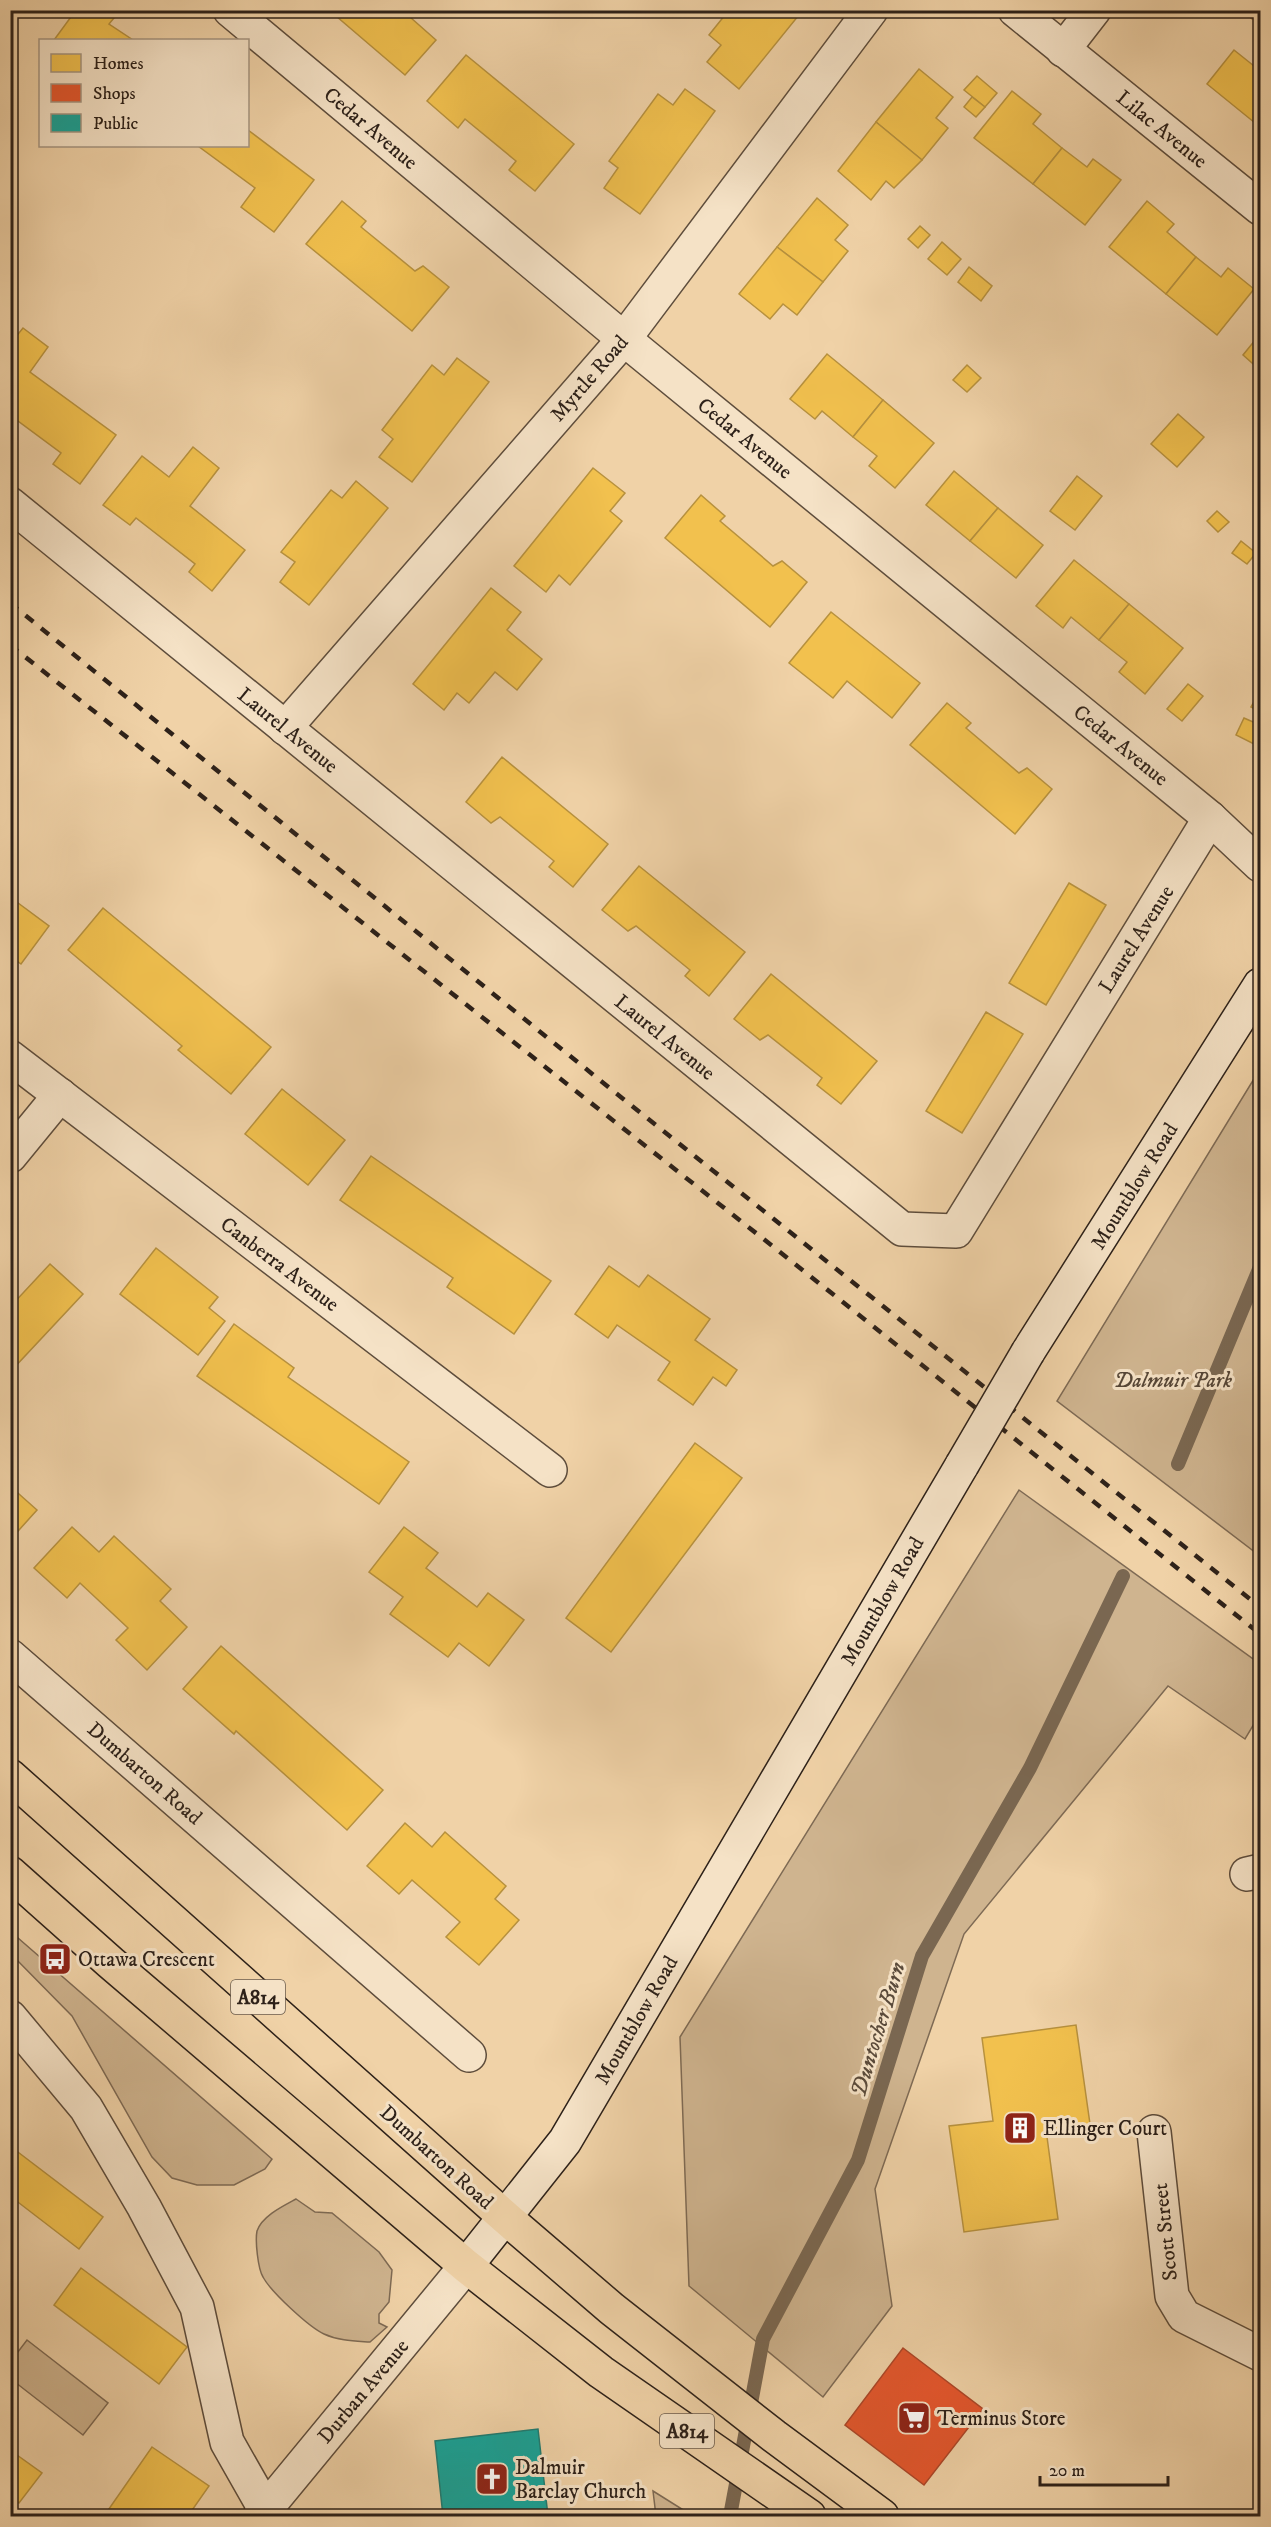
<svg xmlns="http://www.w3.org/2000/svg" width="1271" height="2527" viewBox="0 0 1271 2527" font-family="'IM FELL DW Pica',serif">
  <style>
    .green { fill: #cfb48f; stroke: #7e6a54; stroke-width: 1.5 }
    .homes { fill: #f2c14e; stroke: #b7913e; stroke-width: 1.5 }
    .shops { fill: #e4572e; stroke: #ad4728; stroke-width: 1.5 }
    .public { fill: #17a398; stroke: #1e7c72; stroke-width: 1.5 }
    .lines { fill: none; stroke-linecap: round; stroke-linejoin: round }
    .stream { stroke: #7a6751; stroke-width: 14 }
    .street-casing { stroke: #5e4d3c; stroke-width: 36 }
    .secondary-casing { stroke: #2d2119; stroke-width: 36 }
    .primary-casing { stroke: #2d2119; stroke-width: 36 }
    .street { stroke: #f5e2c6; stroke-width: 33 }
    .secondary { stroke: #f5e2c6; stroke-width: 33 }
    .primary { stroke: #f0d2a7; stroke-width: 33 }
    .rail { stroke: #2d2119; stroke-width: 4.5; stroke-dasharray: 10 10; stroke-linecap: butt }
    .secondary-bridge-casing { stroke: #2d2119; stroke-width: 36; stroke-linecap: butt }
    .secondary-bridge { stroke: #f5e2c6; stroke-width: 33 }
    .labels { text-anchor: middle; stroke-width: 6; stroke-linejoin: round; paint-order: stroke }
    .shield { fill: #f5e2c6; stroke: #695b4d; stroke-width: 1.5 }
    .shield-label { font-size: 20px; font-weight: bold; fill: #2d2119 }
    .street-label { font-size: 21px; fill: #2d2119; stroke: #f5e2c6 }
    .park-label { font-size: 21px; font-style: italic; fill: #564636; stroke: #f5e2c6 }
    .poi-label { font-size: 21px; fill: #2d2119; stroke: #f5e2c6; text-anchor: start }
    .water-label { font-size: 22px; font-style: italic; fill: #5a4a3a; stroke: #f5e2c6 }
  </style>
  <rect width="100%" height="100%" fill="#f0d2a7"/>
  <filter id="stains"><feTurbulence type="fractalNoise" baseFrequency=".00333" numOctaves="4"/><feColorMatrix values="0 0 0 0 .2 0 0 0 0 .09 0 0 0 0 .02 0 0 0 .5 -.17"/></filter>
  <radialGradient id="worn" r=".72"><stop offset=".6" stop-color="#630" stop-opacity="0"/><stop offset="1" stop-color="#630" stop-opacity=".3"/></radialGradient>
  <g class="green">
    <path d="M1260 1069V1556L1057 1401Z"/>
    <path d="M1019 1490 1260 1664V1714L1245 1739 1168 1686 964 1934 875 2189 892 2306 823 2397 689 2286 680 2037Z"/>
    <path d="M10 1931 272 2159 265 2169 234 2185H197L172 2178 152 2157 72 2016 11 1954Z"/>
    <path d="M296 2199 315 2212 332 2213 379 2252 392 2270 389 2302 379 2314V2323L387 2327 370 2342C355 2341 339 2341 324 2334 309 2327 271 2292 263 2277 258 2269 255 2241 257 2231 262 2216 283 2206 296 2199Z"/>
    <path d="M27 2340 108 2403 83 2435 11 2379V2361Z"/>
    <path d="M653 2491 693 2516H656Z"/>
  </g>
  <g class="homes">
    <path d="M10 10 17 14 10 22Z"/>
    <path d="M76 10H115L118 13 109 24 133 40H54Z"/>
    <path d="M329 10H402L436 40 405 75Z"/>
    <path d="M729 10H803L739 89 707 62 721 45 709 35Z"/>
    <path d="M1241 10H1258L1252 19Z"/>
    <path d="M1234 50 1254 66 1260 57V127L1207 84Z"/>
    <path d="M466 55 574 144 535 191 509 170 516 161 465 119 458 128 427 101Z"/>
    <path d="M919 69 953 97 936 118 948 128 922 160 876 122Z"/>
    <path d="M977 76 997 93 985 107 964 90Z"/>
    <path d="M685 89 715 111 640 214 604 188 618 168 609 161 658 94 673 105Z"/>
    <path d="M1012 91 1041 114 1033 124 1062 148 1033 184 974 138Z"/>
    <path d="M972 97 985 107 976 117 964 107Z"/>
    <path d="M876 122 922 160 894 188 886 181 871 200 838 171Z"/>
    <path d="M248 130 314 180 274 232 241 207 255 188 198 146H248Z"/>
    <path d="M1062 148 1087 167 1093 159 1121 180 1085 225 1033 184Z"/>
    <path d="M817 198 848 225 835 240 848 251 823 282 777 247Z"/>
    <path d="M342 201 366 221 361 227 415 271 423 266 449 287 412 331 306 244Z"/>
    <path d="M1147 201 1174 224 1167 232 1196 257 1166 294 1109 247Z"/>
    <path d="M920 226 930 235 918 248 908 239Z"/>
    <path d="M942 242 961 259 947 275 928 259Z"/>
    <path d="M777 247 823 282 797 315 783 304 770 319 739 294Z"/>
    <path d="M1196 257 1221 277 1228 268 1254 289 1217 335 1166 294Z"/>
    <path d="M969 267 992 286 981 301 958 282Z"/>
    <path d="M23 328 48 347 30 372 116 435 80 484 53 464 61 453 10 415V344Z"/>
    <path d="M1260 334V370L1243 355Z"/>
    <path d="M827 354 883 400 853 437 822 411 815 419 790 399Z"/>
    <path d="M457 358 489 382 412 482 379 457 393 439 382 430 432 365 444 375Z"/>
    <path d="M967 365 981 378 967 392 953 380Z"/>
    <path d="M883 400 934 443 895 488 869 466 877 456 853 437Z"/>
    <path d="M1178 414 1204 437 1177 467 1151 444Z"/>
    <path d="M193 447 219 468 190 506 245 550 212 591 189 572 195 564 136 518 130 525 103 505 142 456 169 477Z"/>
    <path d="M593 468 625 493 610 511 622 521 570 585 559 575 546 592 514 566Z"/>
    <path d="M954 471 998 508 970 541 926 505Z"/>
    <path d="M1077 476 1102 496 1075 530 1050 511Z"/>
    <path d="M356 481 388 508 309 605 280 582 295 562 281 552 331 490 342 498Z"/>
    <path d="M701 495 725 516 720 521 773 566 782 561 807 582 770 627 665 538Z"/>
    <path d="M998 508 1043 545 1016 578 970 541Z"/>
    <path d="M1217 511 1229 522 1218 532 1207 521Z"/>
    <path d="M1241 541 1256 553 1247 564 1232 553Z"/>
    <path d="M1074 560 1129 604 1099 640 1071 617 1063 628 1036 606Z"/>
    <path d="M491 588 521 612 507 630 542 659 517 690 495 672 469 703 457 693 444 710 413 684Z"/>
    <path d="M1129 604 1183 648 1145 694 1119 672 1127 662 1099 640Z"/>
    <path d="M831 612 920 683 892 718 847 681 833 698 789 663Z"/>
    <path d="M1188 684 1203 696 1182 721 1167 709Z"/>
    <path d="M1260 691V712L1251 707Z"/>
    <path d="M947 703 971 723 966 728 1019 773 1027 768 1052 789 1015 834 910 745Z"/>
    <path d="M1244 718 1260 725V747L1236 735Z"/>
    <path d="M502 757 608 844 573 887 549 867 554 861 500 817 491 823 466 802Z"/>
    <path d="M639 866 745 952 709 996 685 976 690 970 636 926 628 931 602 910Z"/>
    <path d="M1069 883 1106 905 1046 1005 1009 983Z"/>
    <path d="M10 897 49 926 21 964 10 956Z"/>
    <path d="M103 908 271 1047 231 1094 178 1050 182 1046 68 950Z"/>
    <path d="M771 974 877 1061 841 1104 817 1085 822 1078 768 1035 760 1040 734 1019Z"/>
    <path d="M986 1012 1023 1034 962 1133 926 1111Z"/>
    <path d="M282 1089 345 1140 308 1185 245 1134Z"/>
    <path d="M371 1156 551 1281 514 1334 447 1287 453 1278 340 1200Z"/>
    <path d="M156 1248 218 1297 209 1308 225 1321 198 1355 120 1294Z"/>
    <path d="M50 1264 83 1294 10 1372V1307Z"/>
    <path d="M609 1266 639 1287 648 1275 710 1319 695 1340 737 1370 726 1386 713 1377 693 1405 658 1380 670 1362 617 1325 608 1338 575 1314Z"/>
    <path d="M234 1324 294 1368 288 1377 409 1462 379 1504 197 1376Z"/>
    <path d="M695 1443 742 1478 611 1652 566 1618Z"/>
    <path d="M10 1486 37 1510 10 1540Z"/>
    <path d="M72 1527 99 1552 114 1536 171 1589 160 1601 187 1627 147 1670 116 1640 128 1628 80 1583 67 1598 34 1568Z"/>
    <path d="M404 1527 438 1553 426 1568 477 1607 488 1593 524 1620 489 1666 459 1643 448 1657 390 1614 403 1597 369 1572Z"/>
    <path d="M221 1646 383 1790 347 1830 236 1731 234 1734 183 1689Z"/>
    <path d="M405 1823 432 1847 445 1832 506 1886 495 1899 519 1920 479 1965 446 1937 460 1922 412 1880 399 1894 367 1866Z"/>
    <path d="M1076 2025 1091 2131 1047 2137 1058 2219 964 2232 949 2126 993 2121 982 2038Z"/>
    <path d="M10 2146 103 2217 79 2249 10 2196Z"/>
    <path d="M81 2268 187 2347 159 2384 54 2305Z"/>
    <path d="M152 2447 209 2486 188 2516H104Z"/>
    <path d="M10 2450 42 2473 19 2503 10 2497Z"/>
  </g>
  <path class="shops" d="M903 2348 983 2409 924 2485 845 2425Z"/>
  <path class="public" d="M538 2429 548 2516H443L435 2441Z"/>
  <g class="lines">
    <g class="stream">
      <path d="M1178 1464 1260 1267"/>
      <path d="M730 2516 763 2339 858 2160 922 1956 1030 1768 1123 1576"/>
    </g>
    <defs>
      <g id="street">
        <path d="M230 10 624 339 1210 818 1260 865"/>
        <path d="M1015 10 1260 208"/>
        <path d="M1063 50 1094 10"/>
        <path d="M10 504 902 1229 956 1231 1210 818"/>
        <path d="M285 728 624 339 871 10"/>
        <path d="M10 1057 550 1470"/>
        <path d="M10 1156 60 1095"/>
        <path d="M10 1656 469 2055"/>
        <path d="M1247 1874 1260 1871"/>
        <path d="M10 2017 86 2108 144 2207 197 2307 227 2442 269 2516"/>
        <path d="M1154 2132 1172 2296 1184 2316 1260 2354"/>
        <path d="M260 2516 466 2266"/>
      </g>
      <g id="secondary">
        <path d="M1028 1352 1260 985"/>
        <path d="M466 2266 565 2141 962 1465"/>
      </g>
      <g id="primary">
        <path d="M10 1776 506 2218 612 2309 774 2436 882 2516"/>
        <path d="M10 1873 111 1963 466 2266 601 2372 809 2516"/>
      </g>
    </defs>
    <use href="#street" class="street-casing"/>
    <use href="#secondary" class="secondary-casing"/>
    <use href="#primary" class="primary-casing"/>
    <use href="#street" class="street"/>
    <use href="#secondary" class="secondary"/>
    <use href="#primary" class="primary"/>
    <g class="rail">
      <path d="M10 603 622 1098 1260 1607"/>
      <path d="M10 645 761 1237 1260 1634"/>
    </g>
    <defs>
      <path id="secondary-bridge" d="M962 1465 1028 1352"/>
    </defs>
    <use href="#secondary-bridge" class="secondary-bridge-casing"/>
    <use href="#secondary-bridge" class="secondary-bridge"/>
  </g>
  <defs>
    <symbol id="bus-square" viewBox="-11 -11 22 22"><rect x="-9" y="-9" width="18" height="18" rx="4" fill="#8f2418" stroke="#f5e2c6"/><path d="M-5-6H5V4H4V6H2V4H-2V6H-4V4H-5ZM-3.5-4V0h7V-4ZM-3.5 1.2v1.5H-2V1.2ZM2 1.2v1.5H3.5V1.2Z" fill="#fff"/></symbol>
    <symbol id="building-square" viewBox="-11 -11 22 22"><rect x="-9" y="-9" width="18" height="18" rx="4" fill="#8f2418" stroke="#f5e2c6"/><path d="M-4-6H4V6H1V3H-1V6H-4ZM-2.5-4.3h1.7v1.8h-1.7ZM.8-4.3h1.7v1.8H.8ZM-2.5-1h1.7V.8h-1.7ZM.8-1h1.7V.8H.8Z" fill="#fff"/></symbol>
    <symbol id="supermarket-square" viewBox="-11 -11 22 22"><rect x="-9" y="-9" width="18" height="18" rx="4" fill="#8f2418" stroke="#f5e2c6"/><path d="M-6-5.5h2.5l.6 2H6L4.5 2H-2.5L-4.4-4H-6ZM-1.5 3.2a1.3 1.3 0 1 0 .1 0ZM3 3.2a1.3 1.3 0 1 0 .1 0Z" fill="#fff"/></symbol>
    <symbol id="church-square" viewBox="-11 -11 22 22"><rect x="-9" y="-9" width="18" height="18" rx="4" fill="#8f2418" stroke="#f5e2c6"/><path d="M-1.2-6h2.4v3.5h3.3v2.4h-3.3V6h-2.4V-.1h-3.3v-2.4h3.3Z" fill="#fff"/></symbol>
  </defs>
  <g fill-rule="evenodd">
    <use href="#bus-square" x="36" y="1940" width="38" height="38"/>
    <use href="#building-square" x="1001" y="2109" width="38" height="38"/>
    <use href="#supermarket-square" x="895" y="2399" width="38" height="38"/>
    <use href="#church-square" x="473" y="2460" width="38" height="38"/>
  </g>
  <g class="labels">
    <g class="shield">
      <rect x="231" y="1980" width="54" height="34" rx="4.5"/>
      <rect x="660" y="2414" width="54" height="34" rx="4.5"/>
    </g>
    <g class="shield-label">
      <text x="258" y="2004">A814</text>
      <text x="687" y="2438">A814</text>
    </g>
    <g class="street-label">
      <text transform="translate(371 128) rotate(40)" y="7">Cedar Avenue</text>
      <text transform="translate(1162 129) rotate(39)" y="7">Lilac Avenue</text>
      <text transform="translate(589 378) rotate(-49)" y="7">Myrtle Road</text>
      <text transform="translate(745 438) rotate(39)" y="7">Cedar Avenue</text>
      <text transform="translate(288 730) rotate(39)" y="7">Laurel Avenue</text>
      <text transform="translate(1121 745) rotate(39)" y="7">Cedar Avenue</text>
      <text transform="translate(1136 939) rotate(-58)" y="7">Laurel Avenue</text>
      <text transform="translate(665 1037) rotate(39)" y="7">Laurel Avenue</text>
      <text transform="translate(1134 1186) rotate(-58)" y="7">Mountblow Road</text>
      <text transform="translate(280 1264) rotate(37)" y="7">Canberra Avenue</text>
      <text transform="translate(882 1601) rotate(-60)" y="7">Mountblow Road</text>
      <text transform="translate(145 1773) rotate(41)" y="7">Dumbarton Road</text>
      <text transform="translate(636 2020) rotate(-60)" y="7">Mountblow Road</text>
      <text transform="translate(437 2157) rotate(42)" y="7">Dumbarton Road</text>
      <text transform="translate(1165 2232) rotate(-96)" y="7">Scott Street</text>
      <text transform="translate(363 2391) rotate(-50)" y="7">Durban Avenue</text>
    </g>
    <g class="park-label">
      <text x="1173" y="1387">Dalmuir Park</text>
    </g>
    <g class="poi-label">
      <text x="78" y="1966">Ottawa Crescent</text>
      <text x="1043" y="2135">Ellinger Court</text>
      <text x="937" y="2425">Terminus Store</text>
      <text x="515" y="2474">Dalmuir<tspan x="515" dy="24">Barclay Church</tspan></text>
    </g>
    <g class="water-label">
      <text transform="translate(877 2029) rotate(-73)" y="8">Duntocher Burn</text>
    </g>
  </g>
  <rect width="1271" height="2527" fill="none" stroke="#f0d2a7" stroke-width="36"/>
  <rect x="12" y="12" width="1247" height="2503" fill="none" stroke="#2d2119" stroke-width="3"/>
  <rect x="18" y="18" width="1235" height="2491" fill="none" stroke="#2d2119" stroke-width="1.5"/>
  <rect x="39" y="39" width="210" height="108" fill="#f5e2c6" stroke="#a59581" stroke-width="1.5"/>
  <rect x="51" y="54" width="30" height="18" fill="#f2c14e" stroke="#a59581" stroke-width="1.5"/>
  <text x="93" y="69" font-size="18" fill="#2d2119">Homes</text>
  <rect x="51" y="84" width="30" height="18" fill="#e4572e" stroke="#a59581" stroke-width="1.5"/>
  <text x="93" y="99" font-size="18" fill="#2d2119">Shops</text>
  <rect x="51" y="114" width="30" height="18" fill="#17a398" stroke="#a59581" stroke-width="1.5"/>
  <text x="93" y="129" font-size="18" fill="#2d2119">Public</text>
  <path d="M1040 2476v9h128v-9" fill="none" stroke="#2d2119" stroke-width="3"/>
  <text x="1049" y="2476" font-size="18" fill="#2d2119" stroke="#f5e2c6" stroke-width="4.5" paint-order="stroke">20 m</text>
  <rect width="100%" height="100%" filter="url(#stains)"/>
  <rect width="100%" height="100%" fill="url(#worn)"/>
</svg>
